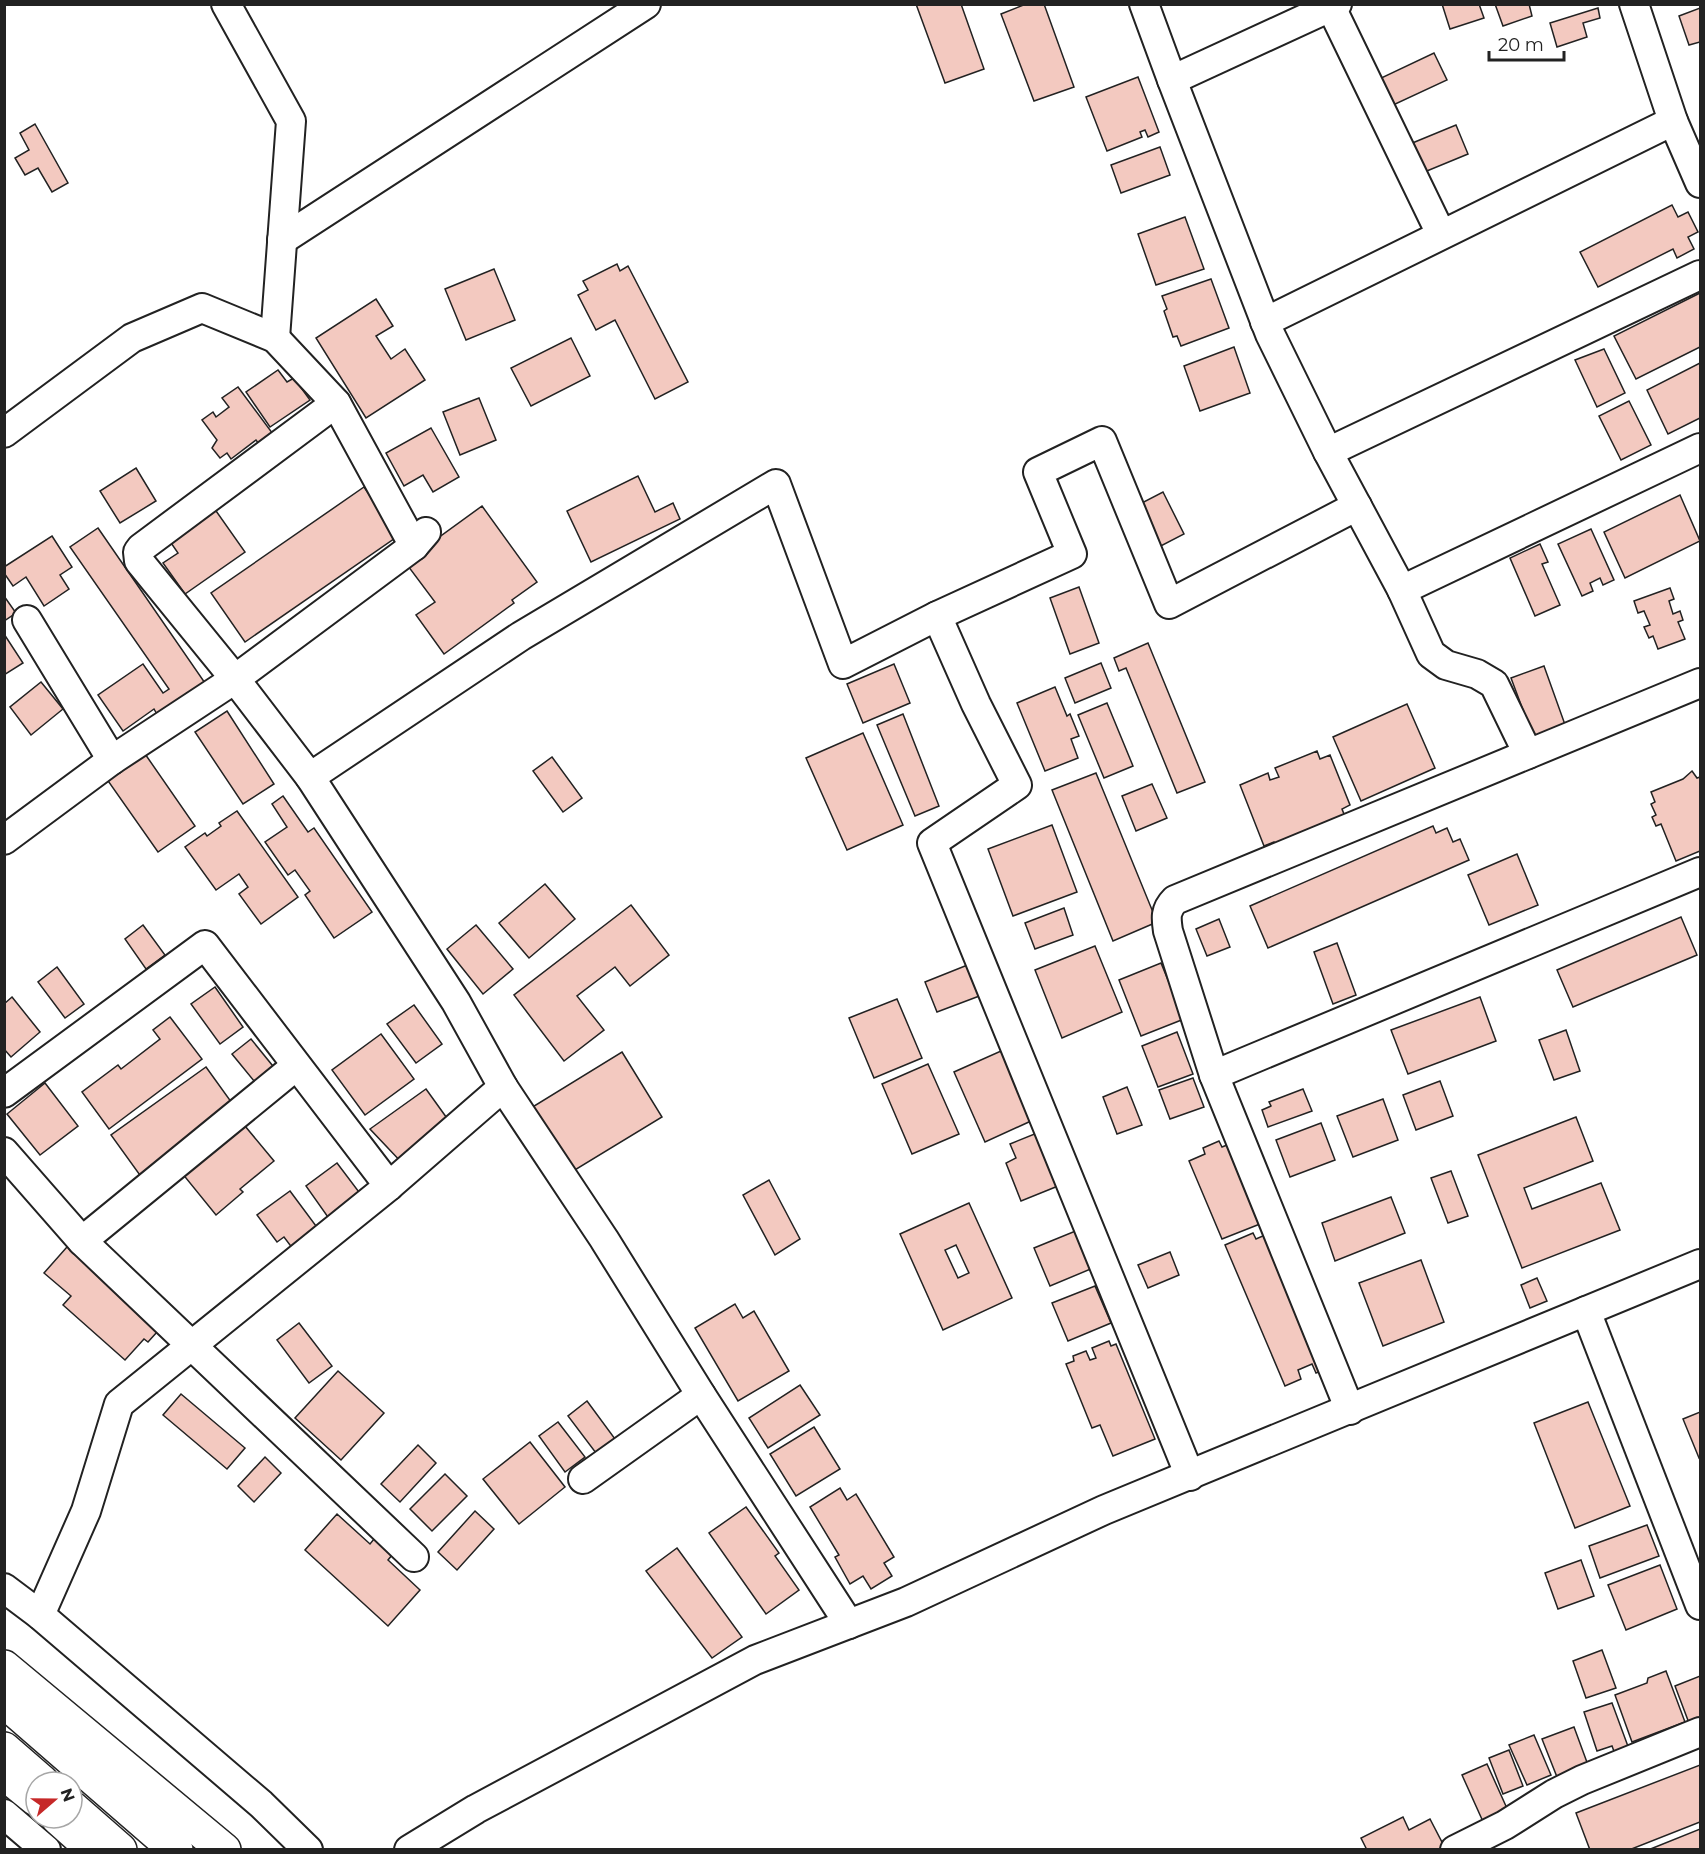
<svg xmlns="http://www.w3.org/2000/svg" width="1705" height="1854" viewBox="0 0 1705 1854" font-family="Montserrat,sans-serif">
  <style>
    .building { fill: #f3c9c0; stroke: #222; stroke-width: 1.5; fill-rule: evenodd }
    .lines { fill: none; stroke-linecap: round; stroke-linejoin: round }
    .minor-casing { stroke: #222; stroke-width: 32 }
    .major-casing { stroke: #222; stroke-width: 36 }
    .highway-casing { stroke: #222; stroke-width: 36 }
    .minor { stroke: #fff; stroke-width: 28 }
    .major { stroke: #fff; stroke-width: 33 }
    .highway { stroke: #fff; stroke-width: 33 }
  </style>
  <rect width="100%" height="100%" fill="#fff"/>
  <g class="building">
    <path d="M916 4H961L984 69 945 83Z"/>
    <path d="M1026 4H1044L1074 87 1034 101 1001 14Z"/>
    <path d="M1442 4H1479L1484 18 1450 29Z"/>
    <path d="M1495 4H1529L1532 16 1503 26Z"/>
    <path d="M1598 8 1600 18 1583 23 1587 37 1557 47 1550 23Z"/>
    <path d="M1700 8V42L1689 45 1679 16Z"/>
    <path d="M1434 53 1447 80 1391 106 1379 79Z"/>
    <path d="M1138 77 1159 132 1148 137 1145 130 1140 132 1142 137 1107 151 1086 97Z"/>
    <path d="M35 124 68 183 52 192 38 168 25 175 15 158 29 150 20 133Z"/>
    <path d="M1456 125 1468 154 1422 173 1410 144Z"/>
    <path d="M1160 147 1170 175 1121 193 1111 165Z"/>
    <path d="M1672 205 1678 217 1688 212 1698 232 1688 237 1694 249 1677 258 1673 249 1598 287 1580 252Z"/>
    <path d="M1185 217 1204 269 1156 285 1138 234Z"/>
    <path d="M617 264 620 271 628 266 688 382 655 399 615 320 596 330 578 295 588 290 583 281Z"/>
    <path d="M494 269 515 320 466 340 445 289Z"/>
    <path d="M1211 279 1229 328 1181 346 1177 336 1173 337 1164 311 1167 309 1162 296Z"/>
    <path d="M1700 293V347L1636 379 1614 336Z"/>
    <path d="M376 299 393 326 376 336 391 359 405 349 425 380 366 418 316 338Z"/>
    <path d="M571 338 590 376 531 406 511 368Z"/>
    <path d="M1234 347 1250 393 1200 411 1184 366Z"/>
    <path d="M1604 349 1625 393 1597 407 1575 360Z"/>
    <path d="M1700 363V418L1668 434 1647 390Z"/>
    <path d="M278 370 287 382 294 378 310 400 270 427 246 392Z"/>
    <path d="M238 387 273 434 259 444 256 440 231 459 227 453 220 458 212 448 217 440 202 420 213 412 216 417 229 407 222 398Z"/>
    <path d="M479 398 496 440 460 455 443 412Z"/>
    <path d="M1629 401 1651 445 1621 460 1599 416Z"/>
    <path d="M431 428 459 477 433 492 423 475 404 486 386 453Z"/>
    <path d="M136 468 156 501 120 523 100 491Z"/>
    <path d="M638 476 655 512 673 503 680 519 591 562 567 511Z"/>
    <path d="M364 487 398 536 245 642 211 593Z"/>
    <path d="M1163 492 1184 534 1155 549 1134 507Z"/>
    <path d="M1680 495 1700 541 1625 578 1604 532Z"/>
    <path d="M482 506 537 582 512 600 514 603 444 654 416 615 435 602 405 562Z"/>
    <path d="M214 508 245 552 185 594 163 563 178 553 169 540Z"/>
    <path d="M98 528 205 683 158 716 154 709 123 731 98 695 143 664 163 693 169 689 70 547Z"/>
    <path d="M1591 529 1614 580 1603 585 1600 578 1590 583 1593 591 1582 596 1558 544Z"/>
    <path d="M52 536 72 567 60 575 69 589 44 606 26 577 13 586 4 573V567Z"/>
    <path d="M1540 544 1548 562 1542 564 1560 605 1535 616 1510 558Z"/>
    <path d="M1079 587 1099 643 1070 654 1050 598Z"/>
    <path d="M1670 588 1674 599 1669 601 1673 614 1680 611 1683 620 1678 622 1685 639 1658 649 1653 636 1649 638 1644 627 1650 625 1644 611 1638 613 1634 601Z"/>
    <path d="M4 596 16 613 4 621Z"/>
    <path d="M4 634 23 663 4 675Z"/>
    <path d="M1148 643 1205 782 1177 793 1126 668 1119 671 1114 658Z"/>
    <path d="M1101 663 1111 688 1075 703 1065 678Z"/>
    <path d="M894 664 910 703 863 723 847 684Z"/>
    <path d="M1544 666 1568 733 1536 745 1511 678Z"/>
    <path d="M41 682 63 709 31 735 10 707Z"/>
    <path d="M1055 687 1067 716 1070 714 1079 736 1071 739 1078 758 1045 771 1017 703Z"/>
    <path d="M1107 703 1133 766 1104 778 1078 715Z"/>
    <path d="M1407 704 1435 768 1361 801 1333 737Z"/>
    <path d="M227 711 274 784 243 804 195 732Z"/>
    <path d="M903 714 939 806 915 816 877 725Z"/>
    <path d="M863 733 903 825 847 850 806 758Z"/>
    <path d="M143 751 195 826 158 852 106 778Z"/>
    <path d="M1317 751 1320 759 1330 755 1350 805 1342 809 1348 824 1278 852 1274 842 1264 846 1240 785 1268 773 1270 780 1279 777 1275 768Z"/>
    <path d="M552 757 582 798 563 812 533 771Z"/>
    <path d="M1692 771 1697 778 1700 777V851L1676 861 1661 824 1656 826 1652 817 1656 815 1651 804 1655 802 1651 792 1683 779Z"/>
    <path d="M1096 773 1157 922 1113 941 1052 790Z"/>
    <path d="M1152 784 1167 818 1136 831 1122 796Z"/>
    <path d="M283 796 308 832 314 828 372 912 334 938 305 895 310 891 295 870 288 875 265 842 287 827 272 804Z"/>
    <path d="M237 811 298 897 261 924 239 894 248 887 239 874 216 890 185 847 205 833 207 836 221 826 219 823Z"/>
    <path d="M1052 825 1077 892 1013 916 988 849Z"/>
    <path d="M1433 826 1436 833 1447 828 1453 842 1460 839 1469 860 1268 948 1250 906Z"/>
    <path d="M1517 854 1538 905 1489 925 1468 875Z"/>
    <path d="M545 884 575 919 529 958 499 923Z"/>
    <path d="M631 905 669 955 630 986 615 967 577 996 604 1030 564 1061 514 995Z"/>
    <path d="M1064 908 1073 935 1035 949 1025 923Z"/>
    <path d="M1681 917 1697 955 1573 1007 1557 970Z"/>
    <path d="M1219 919 1230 947 1207 956 1196 929Z"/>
    <path d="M143 925 165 955 146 969 125 939Z"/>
    <path d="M476 925 513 969 483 994 447 949Z"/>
    <path d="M1337 943 1356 995 1333 1004 1314 952Z"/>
    <path d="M1095 946 1122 1012 1062 1038 1035 970Z"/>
    <path d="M1161 963 1184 1019 1141 1036 1119 980Z"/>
    <path d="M970 964 982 995 937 1012 925 982Z"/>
    <path d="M57 967 84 1004 65 1018 38 982Z"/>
    <path d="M215 987 243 1027 220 1044 191 1004Z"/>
    <path d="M12 997 40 1032 11 1057 4 1049V1004Z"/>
    <path d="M1480 997 1496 1041 1408 1074 1391 1030Z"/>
    <path d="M897 999 922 1058 874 1078 849 1018Z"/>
    <path d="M414 1005 442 1044 416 1063 387 1024Z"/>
    <path d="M170 1017 202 1059 109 1129 82 1092 118 1065 121 1069 160 1039 153 1030Z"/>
    <path d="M1566 1030 1580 1071 1554 1080 1539 1040Z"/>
    <path d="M1177 1032 1193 1074 1158 1087 1142 1046Z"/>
    <path d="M381 1034 414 1079 365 1115 332 1070Z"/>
    <path d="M251 1039 281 1076 263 1092 232 1054Z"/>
    <path d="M1001 1051 1031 1121 985 1142 954 1072Z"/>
    <path d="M622 1052 662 1117 565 1176 526 1111Z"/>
    <path d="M928 1064 959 1134 912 1154 882 1084Z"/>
    <path d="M206 1067 237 1110 142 1178 111 1135Z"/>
    <path d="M1193 1078 1204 1107 1170 1119 1159 1090Z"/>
    <path d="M1440 1081 1453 1116 1416 1130 1403 1095Z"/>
    <path d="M45 1083 78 1126 40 1155 7 1114Z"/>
    <path d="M1127 1087 1142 1125 1117 1134 1103 1097Z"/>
    <path d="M426 1089 449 1121 404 1165 370 1129Z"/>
    <path d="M1303 1089 1312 1111 1268 1127 1262 1110 1271 1106 1269 1102Z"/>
    <path d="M1383 1099 1398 1140 1353 1157 1337 1116Z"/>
    <path d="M1576 1117 1593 1161 1524 1188 1532 1209 1601 1183 1620 1230 1522 1268 1478 1155Z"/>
    <path d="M240 1120 274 1161 240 1189 243 1192 216 1215 177 1167Z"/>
    <path d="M1321 1123 1335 1160 1290 1177 1276 1140Z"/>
    <path d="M1042 1131 1063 1184 1021 1201 1006 1163 1016 1158 1010 1144Z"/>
    <path d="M1219 1141 1222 1147 1232 1143 1265 1222 1222 1239 1189 1161 1205 1154 1203 1148Z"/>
    <path d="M337 1163 362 1196 330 1220 306 1186Z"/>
    <path d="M1451 1171 1468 1216 1448 1223 1431 1178Z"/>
    <path d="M769 1180 800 1239 775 1255 743 1195Z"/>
    <path d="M290 1191 322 1234 296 1253 284 1237 277 1242 257 1215Z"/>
    <path d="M1391 1197 1405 1233 1335 1261 1322 1223Z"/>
    <path d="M969 1203 1012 1298 943 1330 900 1234ZM956 1245 969 1273 958 1278 945 1250Z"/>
    <path d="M1078 1230 1093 1268 1050 1286 1034 1248Z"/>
    <path d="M1272 1232 1329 1368 1316 1373 1312 1364 1298 1370 1301 1379 1285 1386 1225 1245 1253 1233 1256 1239Z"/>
    <path d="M74 1239 166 1322 148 1342 144 1339 125 1360 63 1305 71 1296 44 1273Z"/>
    <path d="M1170 1252 1179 1275 1148 1288 1138 1265Z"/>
    <path d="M1421 1260 1444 1322 1383 1346 1359 1283Z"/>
    <path d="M1537 1278 1547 1301 1530 1308 1521 1285Z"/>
    <path d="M1095 1286 1111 1323 1068 1341 1052 1303Z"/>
    <path d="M735 1304 743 1318 754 1311 789 1371 738 1401 695 1328Z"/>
    <path d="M299 1323 332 1366 309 1383 277 1340Z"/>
    <path d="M1109 1341 1111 1346 1116 1344 1155 1439 1113 1456 1100 1425 1092 1428 1066 1364 1074 1361 1073 1356 1086 1351 1090 1360 1096 1358 1092 1348Z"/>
    <path d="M338 1371 384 1413 341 1460 295 1418Z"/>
    <path d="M800 1385 820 1415 768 1448 749 1418Z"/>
    <path d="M181 1394 245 1448 227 1469 163 1415Z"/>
    <path d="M587 1401 618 1443 599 1457 568 1416Z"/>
    <path d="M1588 1402 1630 1506 1575 1528 1534 1423Z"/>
    <path d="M1700 1412V1457L1699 1458 1683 1419Z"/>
    <path d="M558 1422 585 1457 565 1472 539 1436Z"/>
    <path d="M814 1427 840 1469 796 1496 770 1454Z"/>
    <path d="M530 1442 565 1487 519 1524 483 1479Z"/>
    <path d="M418 1445 436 1463 400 1502 381 1484Z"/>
    <path d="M265 1457 281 1473 254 1502 238 1486Z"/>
    <path d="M445 1474 467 1496 432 1531 410 1509Z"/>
    <path d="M840 1488 847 1500 856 1494 894 1557 884 1563 892 1576 871 1589 863 1576 850 1584 835 1557 839 1555 810 1507Z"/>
    <path d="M746 1507 779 1553 775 1556 799 1590 766 1614 709 1533Z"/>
    <path d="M475 1511 494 1529 457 1570 438 1552Z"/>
    <path d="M337 1514 370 1544 374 1539 392 1555 388 1560 420 1590 388 1626 305 1550Z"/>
    <path d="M1647 1525 1659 1556 1600 1578 1589 1546Z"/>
    <path d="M677 1548 742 1637 712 1658 646 1571Z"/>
    <path d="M1581 1560 1594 1596 1558 1609 1545 1573Z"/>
    <path d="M1660 1565 1677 1609 1626 1630 1608 1585Z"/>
    <path d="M1602 1650 1616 1688 1586 1698 1573 1661Z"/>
    <path d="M1666 1671 1685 1722 1632 1742 1615 1695 1647 1683 1648 1678Z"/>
    <path d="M1700 1676V1719L1689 1723 1675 1686Z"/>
    <path d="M1612 1703 1629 1749 1615 1754 1612 1746 1597 1751 1584 1712Z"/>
    <path d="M1574 1727 1588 1765 1557 1777 1542 1739Z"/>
    <path d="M1534 1735 1551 1775 1527 1785 1509 1745Z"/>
    <path d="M1509 1750 1523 1786 1503 1794 1489 1758Z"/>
    <path d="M1487 1764 1510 1815 1485 1826 1462 1775Z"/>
    <path d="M1700 1765V1822L1629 1850H1590L1576 1813Z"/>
    <path d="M1403 1817 1409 1830 1430 1819 1445 1848 1441 1850H1367L1361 1838Z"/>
    <path d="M1700 1829V1850H1648Z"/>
  </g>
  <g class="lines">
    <defs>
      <g id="minor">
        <path d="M226 4 291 121 275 338"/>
        <path d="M1144 4 1172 80 1270 334 1328 452 1402 590 1431 654 1446 665 1477 674 1494 684 1528 754"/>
        <path d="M1331 7 1441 234"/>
        <path d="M1172 80 1337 4"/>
        <path d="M1673 121 1700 183"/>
        <path d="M282 240 646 4"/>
        <path d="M1265 322 1673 121 1634 4"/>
        <path d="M336 403 141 548 138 552 139 561 235 679 310 777 456 1002 503 1087 604 1239 701 1395 849 1624"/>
        <path d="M4 433 132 338 202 308 275 338 336 403 414 546"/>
        <path d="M1328 452 1700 275"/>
        <path d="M1402 590 1700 448"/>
        <path d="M27 620 112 760"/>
        <path d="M310 777 521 636 776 484 843 664 937 616"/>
        <path d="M4 840 112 760 235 679 414 546 426 532"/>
        <path d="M1214 1075 1700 872"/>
        <path d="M4 1093 205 945 389 1186"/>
        <path d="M4 1152 82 1241 414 1557"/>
        <path d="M82 1241 296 1066"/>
        <path d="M1586 1311 1700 1605"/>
        <path d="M1350 1410 1214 1075 1168 931C1166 918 1165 910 1175 900L1700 683"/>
        <path d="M1190 1476 932 843 1017 785 976 704 937 616 1072 554 1038 472 1102 441 1169 604 1357 506"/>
        <path d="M583 1479 701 1395"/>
        <path d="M4 1588 40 1615 261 1804 308 1850"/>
        <path d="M40 1615 86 1511 119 1404 389 1186 503 1087"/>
        <path d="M4 1814 46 1850"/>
        <path d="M409 1850 476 1809 755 1660 906 1602 1104 1510 1700 1264"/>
        <path d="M1455 1850 1505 1825 1554 1794 1582 1780 1700 1732"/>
      </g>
      <g id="major">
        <path d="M4 1667 224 1850"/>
        <path d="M4 1773 36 1799"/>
        <path d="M58 1818 94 1850"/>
      </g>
      <g id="highway">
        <path d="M4 1701 176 1850"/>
        <path d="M4 1749 42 1782"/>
        <path d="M72 1808 120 1850"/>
      </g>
    </defs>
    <use href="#minor" class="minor-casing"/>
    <use href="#major" class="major-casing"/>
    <use href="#highway" class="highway-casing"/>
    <use href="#minor" class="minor"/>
    <use href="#major" class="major"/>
    <use href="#highway" class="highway"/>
  </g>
  <rect width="1705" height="1854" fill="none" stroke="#222222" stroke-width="12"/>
  <g transform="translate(54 1800) rotate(70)"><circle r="28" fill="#ffffff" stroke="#a7a7a7" stroke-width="1.5"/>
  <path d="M0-4.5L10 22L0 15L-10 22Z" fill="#c62828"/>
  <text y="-9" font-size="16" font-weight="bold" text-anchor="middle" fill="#222222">N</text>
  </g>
  <path d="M1489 51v9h75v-9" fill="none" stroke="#222222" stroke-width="3"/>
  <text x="1498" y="51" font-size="18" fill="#222222" stroke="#ffffff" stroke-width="4.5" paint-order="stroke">20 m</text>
</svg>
